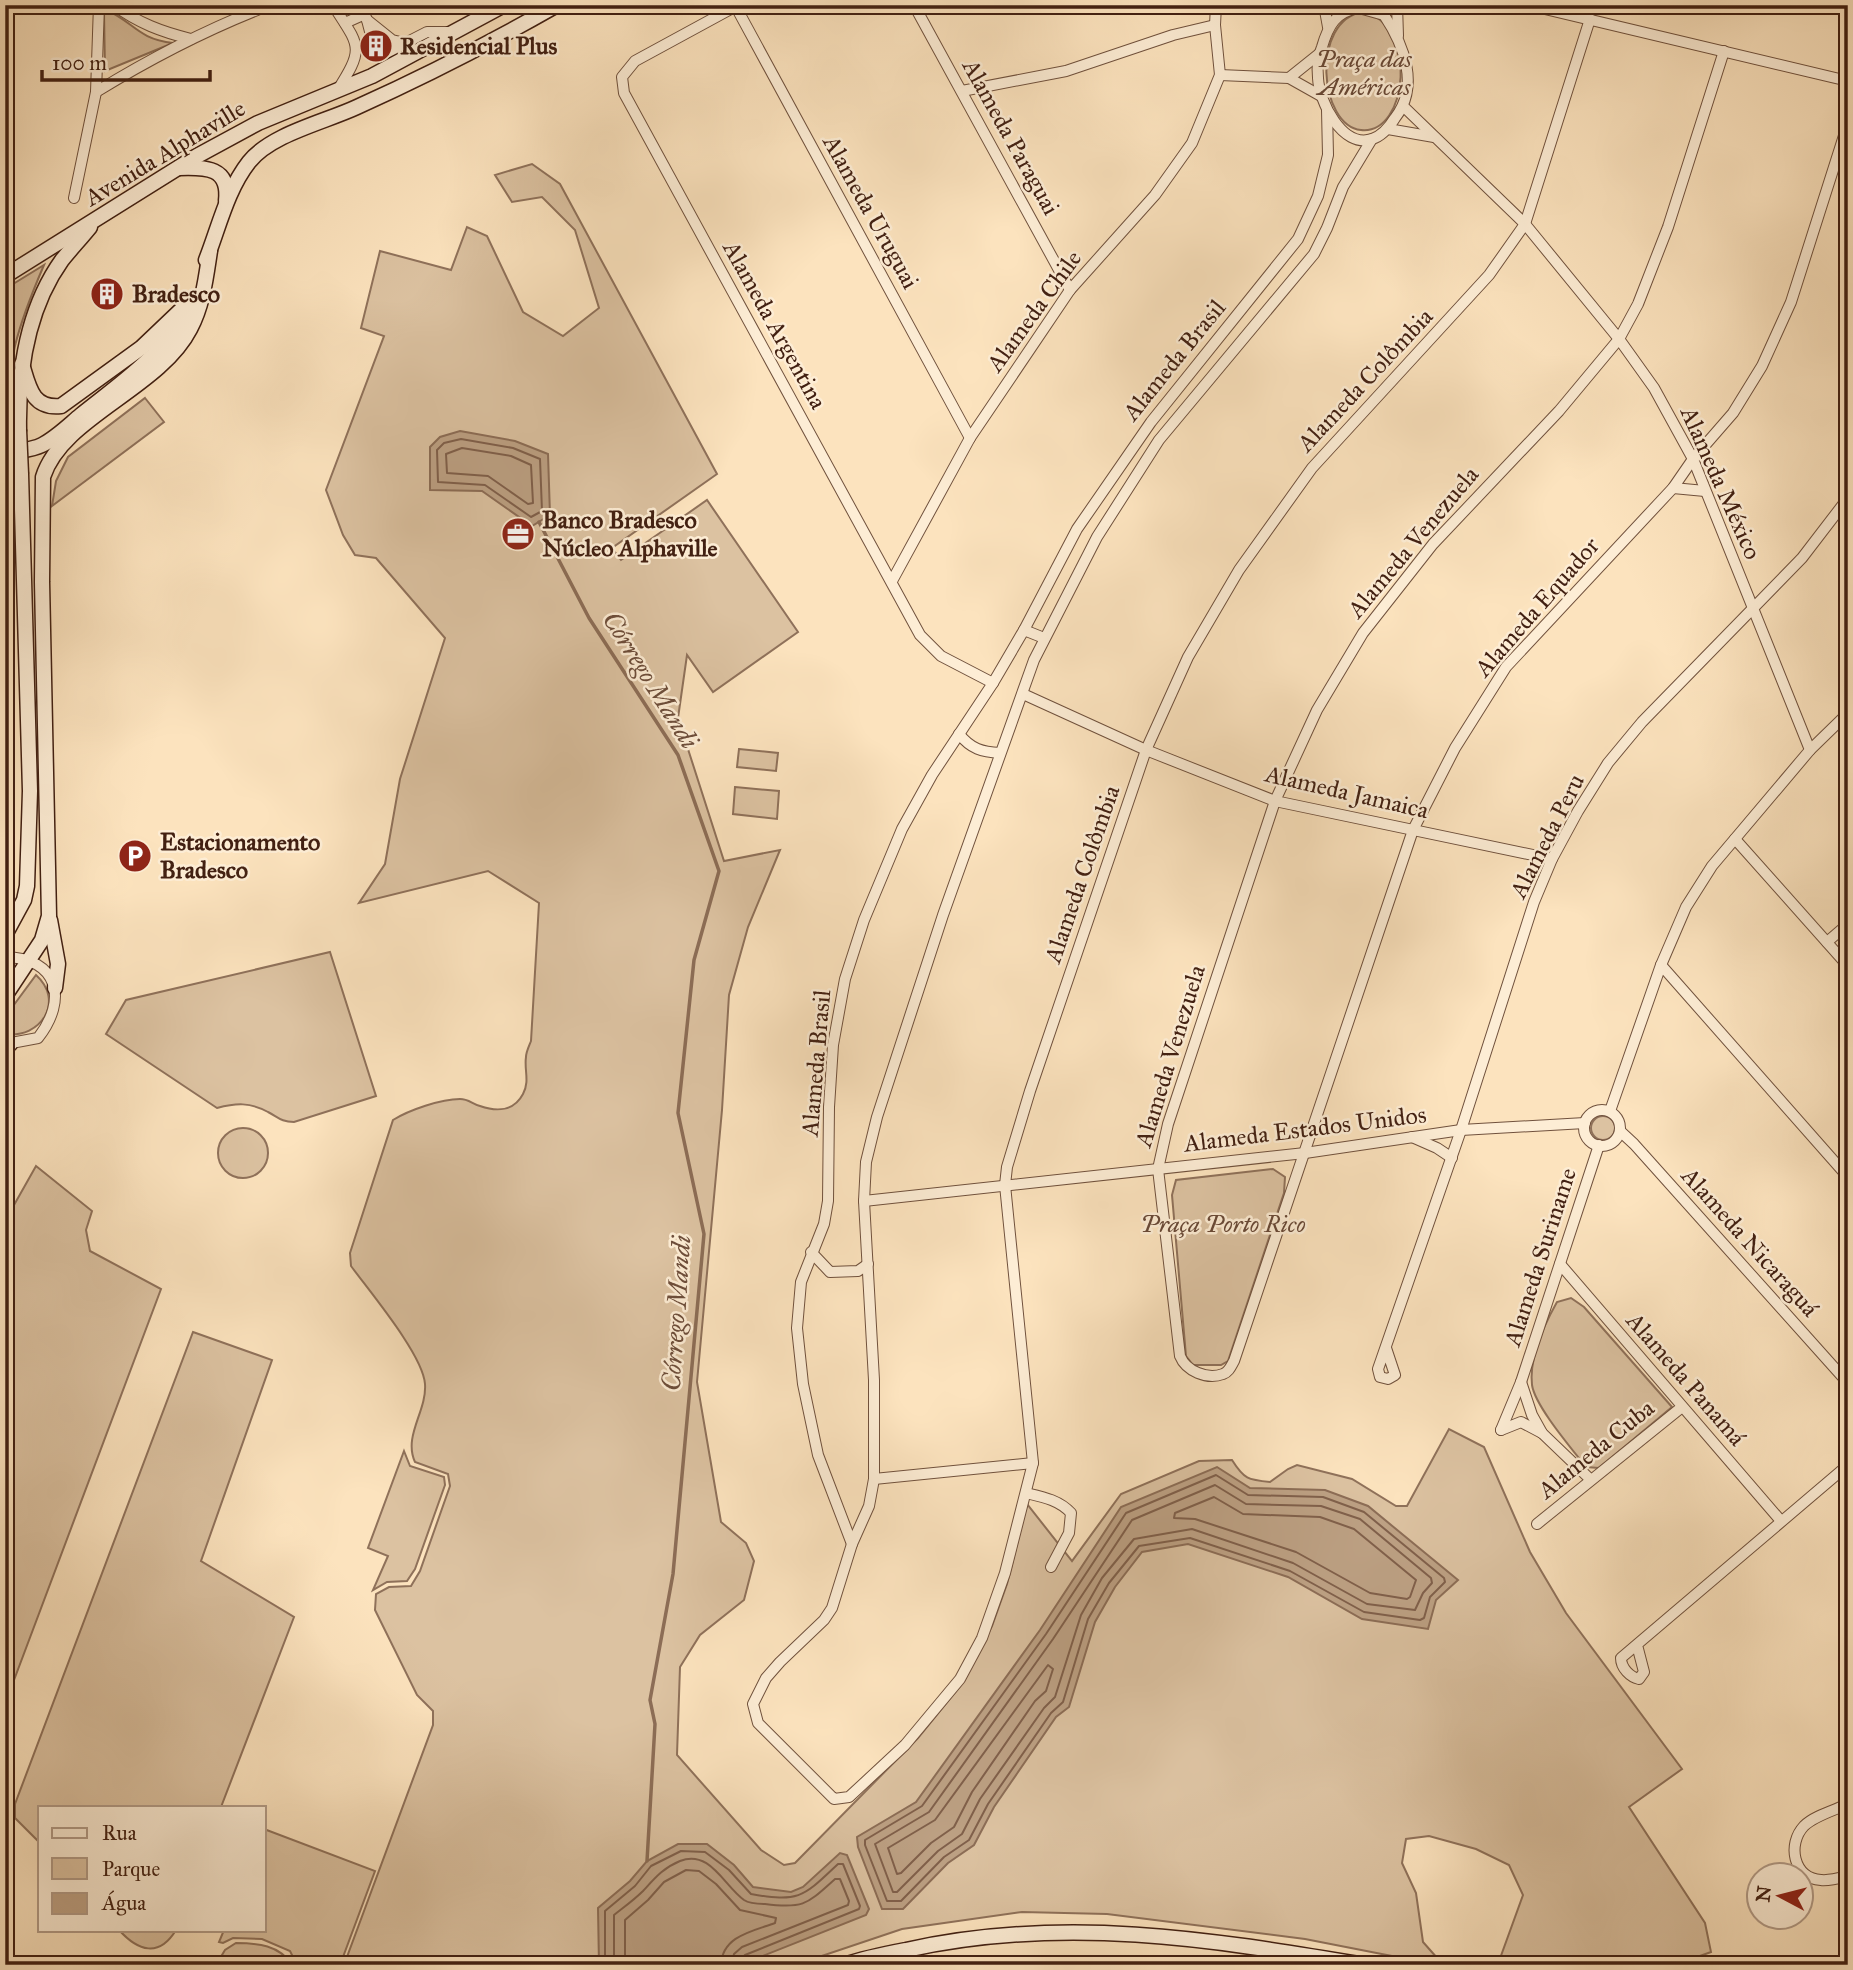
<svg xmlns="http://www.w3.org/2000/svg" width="1853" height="1970" viewBox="0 0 1853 1970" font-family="'IM FELL Great Primer',serif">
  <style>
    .green { fill: #dcc2a1; stroke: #8f715a; stroke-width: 2 }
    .water { fill: #bda184; stroke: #8c6d56; stroke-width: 2 }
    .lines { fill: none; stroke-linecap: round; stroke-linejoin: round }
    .shore { stroke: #80604b; stroke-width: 2 }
    .stream { stroke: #8c6d56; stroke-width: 3.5 }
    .minor-casing { stroke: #70513d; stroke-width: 12 }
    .secondary-casing { stroke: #422012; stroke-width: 17 }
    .minor { stroke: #fdedd5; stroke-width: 10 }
    .secondary { stroke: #fdedd5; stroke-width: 14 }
    .secondary-bridge-casing { stroke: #422012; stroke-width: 17; stroke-linecap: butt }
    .secondary-bridge { stroke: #fdedd5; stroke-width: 14 }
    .labels { text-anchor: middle; stroke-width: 5; stroke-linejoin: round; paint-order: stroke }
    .poi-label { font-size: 24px; font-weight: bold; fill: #422012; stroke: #fdedd5; text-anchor: start }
    .park-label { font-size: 24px; font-style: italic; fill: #684836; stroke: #fdedd5 }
    .street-label { font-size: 24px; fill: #422012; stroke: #fdedd5 }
    .water-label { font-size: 26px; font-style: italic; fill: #6d4d3a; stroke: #fdedd5 }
  </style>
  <rect width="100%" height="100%" fill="#fce3be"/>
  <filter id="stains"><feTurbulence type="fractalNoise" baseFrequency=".00286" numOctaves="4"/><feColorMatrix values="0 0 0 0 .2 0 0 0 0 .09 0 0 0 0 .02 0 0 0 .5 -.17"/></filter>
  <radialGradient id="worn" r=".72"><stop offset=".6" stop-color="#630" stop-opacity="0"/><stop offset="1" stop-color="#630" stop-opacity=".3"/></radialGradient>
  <g class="green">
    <path d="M106 10C133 21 137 39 173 43L105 71 104 12Z"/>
    <path d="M1363 12C1418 23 1409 135 1361 130 1319 126 1310 20 1363 12Z"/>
    <path d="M532 164 560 184 717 474 612 548 621 560 707 500 798 632 713 692 687 655 678 718 724 861 780 850 748 927 729 995 722 1110 697 1382 721 1522 746 1543 754 1561 744 1600 700 1635 680 1667 677 1755 761 1850 784 1865 795 1863 918 1738 961 1685 992 1626 1007 1584 1027 1504 1072 1561 1121 1494 1199 1461 1232 1460C1244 1479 1248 1480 1270 1482L1288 1469 1297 1465 1352 1479 1396 1506H1407L1449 1429 1484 1447 1530 1552 1566 1613 1682 1769 1629 1807 1705 1923 1711 1952 1675 1965 1498 1964 1523 1895 1509 1865 1476 1849 1429 1836 1406 1839 1402 1863 1416 1893 1423 1942 1438 1959V1965L1305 1939 1107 1914 1022 1912 902 1929 795 1965H344L433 1725V1711L417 1695 375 1610 376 1594 389 1587 411 1586 420 1571 450 1486 448 1474 415 1462C403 1436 427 1411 425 1384 423 1355 370 1292 351 1266L350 1253 393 1120C409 1110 441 1099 460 1099 469 1099 472 1104 480 1106 497 1112 514 1111 523 1094 530 1081 524 1070 526 1057 526 1052 529 1046 531 1041L539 903 488 871 359 903 385 864 400 779 445 638 376 558 355 555 343 535 326 490 384 336 361 328 380 251 451 270 467 227 487 236 523 312 563 336 599 308 575 230 542 197 512 202 495 175Z"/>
    <path d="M44 265C19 323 4 367 7 431L5 432V289Z"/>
    <path d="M145 398 164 422 52 506 56 481 68 457Z"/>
    <path d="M5 610H8L9 705H5Z"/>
    <path d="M739 749 778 753 776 771 737 767Z"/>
    <path d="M735 787 779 791 777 819 733 814Z"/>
    <path d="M330 952 376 1096 294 1122C281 1122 278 1117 268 1112 250 1102 236 1103 217 1108L106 1034 126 1000Z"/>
    <path d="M36 975C65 1001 41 1039 5 1034V1017Z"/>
    <circle cx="1603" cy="1128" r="12"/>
    <circle cx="243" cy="1153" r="25"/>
    <path d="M36 1166 92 1211 86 1230 90 1251 161 1289 5 1704V1221Z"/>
    <path d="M1273 1169 1285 1177 1284 1193 1228 1361 1221 1365H1193L1186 1356 1172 1195 1176 1180Z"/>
    <path d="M1571 1298 1584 1307 1672 1407 1599 1468 1586 1467C1572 1449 1535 1406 1532 1385 1529 1358 1544 1325 1557 1302Z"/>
    <path d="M193 1332 272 1360 201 1561 294 1617 221 1807H40V1843L15 1818V1804Z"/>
    <path d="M404 1451 410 1466 444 1477 445 1485 415 1569 407 1581 387 1582 373 1590 388 1556 368 1548Z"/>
    <path d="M264 1829 375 1871 340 1965H297L290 1951 262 1939 233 1938 223 1943 219 1942 224 1930H264Z"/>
    <path d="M119 1930H176C159 1958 138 1951 119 1930Z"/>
    <path d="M236 1943C257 1943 280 1945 292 1965H216L225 1950Z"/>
  </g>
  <g class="water">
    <path d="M460 431 515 441 548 454 550 515 532 526 482 491 430 490V447L440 437Z"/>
    <path d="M1217 1467 1250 1488 1325 1490 1368 1506 1458 1580 1436 1600 1428 1629 1362 1619 1288 1577 1188 1544 1142 1552 1115 1587 1095 1622 1069 1707 1056 1717 994 1807 974 1845 948 1863 903 1909H882L858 1847 857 1837 916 1802 1040 1630 1121 1507Z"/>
    <path d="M678 1844H707L734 1865 753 1887 791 1892 803 1887 840 1853 847 1855 869 1909 866 1915 740 1965H599L598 1908 630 1881 647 1861Z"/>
  </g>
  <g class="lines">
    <g class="shore">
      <path d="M461 439 513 448 540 459 542 511 531 517 485 485 438 482 437 450 444 443Z"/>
      <path d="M462 448 511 456 531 465 533 503 528 504 488 476 447 473 446 454Z"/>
      <path d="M1216 1475 1248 1495 1323 1497 1364 1512 1444 1578 1445 1582 1430 1597 1424 1618 1420 1620 1364 1612 1290 1571 1190 1538 1139 1546 1109 1583 1088 1619 1063 1702 1051 1713 988 1804 969 1840 944 1857 901 1901H887L865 1845V1840L922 1806 1046 1634 1126 1513Z"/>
      <path d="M1215 1485 1246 1504 1321 1506 1360 1519 1431 1578 1432 1583 1423 1593 1415 1610 1367 1604 1293 1563 1192 1529 1134 1539 1102 1578 1081 1615 1055 1697 1044 1708 980 1799 962 1834 938 1851 897 1892H893L875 1844 929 1812 1053 1639 1132 1520Z"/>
      <path d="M1214 1497 1243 1514 1320 1517 1354 1529 1416 1580 1410 1597 1407 1599 1370 1593 1296 1552 1195 1519 1174 1518 1175 1513Z"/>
      <path d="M1048 1665 1053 1669 1046 1691 1035 1701 972 1792 954 1827 931 1843 901 1873 897 1874 888 1848 935 1820Z"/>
      <path d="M605 1965V1911L635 1886 651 1866 681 1851 705 1852 729 1870 751 1894C800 1903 804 1896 838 1864H843L860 1906 859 1909 745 1955 741 1959 740 1965"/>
      <path d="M614 1965V1915C624 1907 634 1900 643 1891 655 1878 663 1868 680 1861 710 1849 724 1886 744 1900 750 1904 758 1904 765 1904 804 1909 807 1904 835 1879H840L849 1901 848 1905 742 1947 734 1954 732 1965"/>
      <path d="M625 1965V1920L648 1900 664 1882 686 1870 699 1871 716 1884 740 1910 776 1918 775 1923C753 1931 722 1936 721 1965"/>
    </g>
    <path class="stream" d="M539 522 589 618 678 755 719 871 694 960 678 1113 704 1234 673 1574 650 1700 655 1724 647 1861"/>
    <defs>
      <g id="minor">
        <path d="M114 5C138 23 162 32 191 39"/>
        <path d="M333 5C360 47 365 47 337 91"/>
        <path d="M361 5 367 20 373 43"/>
        <path d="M738 5 635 61 622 77 624 93 920 635 941 656 993 683"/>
        <path d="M914 5 1070 290"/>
        <path d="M1324 5 1328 27"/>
        <path d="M1397 5 1398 36"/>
        <path d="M1528 5 1848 81"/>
        <path d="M736 7 970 438"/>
        <path d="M1359 8 1384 15C1404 45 1420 86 1395 118 1390 126 1382 136 1372 139 1342 149 1319 101 1318 78 1317 68 1318 56 1322 47 1328 26 1336 11 1359 8Z"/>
        <path d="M367 20 392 40 405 43"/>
        <path d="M345 23 365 14"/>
        <path d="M379 50 388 52 427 32H451"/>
        <path d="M1724 51 1668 227 1638 304 1619 339 1559 411 1433 544 1363 633 1317 710 1275 801 1168 1124 1158 1169 1180 1356C1186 1371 1207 1380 1223 1374 1229 1372 1231 1366 1234 1361L1413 830 1455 748 1506 667 1673 488 1693 459 1733 413 1762 366 1791 302 1848 123"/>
        <path d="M1220 75 1289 78 1321 96"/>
        <path d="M1289 78 1319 54"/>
        <path d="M962 91 1066 71 1173 35 1215 25"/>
        <path d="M96 92C153 57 207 29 270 5"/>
        <path d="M1404 107 1525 224 1619 339 1654 388 1693 459 1810 750"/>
        <path d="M1388 129 1434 137"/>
        <path d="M1372 139 1343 187 1327 228 1314 254 1159 440 1097 537 1034 660 943 915 877 1117 866 1162 864 1201 874 1380V1479L869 1506 852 1544 832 1608 824 1620 780 1662 766 1678 753 1704 758 1723 834 1799 849 1797 905 1745 960 1679 982 1638 1005 1573 1033 1463 1005 1185 1007 1167 1030 1091 1146 750 1188 657 1239 570 1312 468 1489 275 1525 224 1590 19"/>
        <path d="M74 198 96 92 99 5"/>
        <path d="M1673 488 1705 491"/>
        <path d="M892 581 970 438 1070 290 1155 195 1192 143 1220 75 1215 25 1216 5"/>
        <path d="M1024 630 1044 638"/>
        <path d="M1023 694 1146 750 1275 801 1552 859"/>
        <path d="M959 734C971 749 982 752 1000 753"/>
        <path d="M1735 839 1848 966"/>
        <path d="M1827 942 1848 924"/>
        <path d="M5 957C59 958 68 1000 38 1038L6 1044"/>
        <path d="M1661 965 1848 1177"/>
        <circle cx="1602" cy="1128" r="18"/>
        <path d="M1610 1111 1661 965 1686 907 1712 866 1810 750 1848 713"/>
        <path d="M1620 1131 1634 1144 1848 1383"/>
        <path d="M1412 1137 1437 1148 1452 1158"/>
        <path d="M864 1201 1305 1153 1461 1130 1585 1123"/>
        <path d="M811 1252 830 1272 858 1271 868 1264"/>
        <path d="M1560 1264 1781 1521"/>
        <path d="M1386 1348 1395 1375 1388 1379 1380 1377 1378 1369 1461 1130 1534 902 1552 859 1578 811 1608 763 1642 722 1802 558 1848 498"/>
        <path d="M1521 1382 1532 1415 1542 1433 1590 1479"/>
        <path d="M1501 1430 1521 1382 1599 1145"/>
        <path d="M1501 1430 1521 1422 1542 1433"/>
        <path d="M874 1479 1033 1463"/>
        <path d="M1026 1493C1043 1497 1059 1500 1071 1513L1069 1533 1051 1567"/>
        <path d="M1537 1524 1682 1407"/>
        <path d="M852 1544 818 1455 803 1384 797 1328 801 1282 824 1224 828 1201 829 1107 833 1045 845 979 864 920 902 829 932 775 993 683 1024 630 1077 529 1151 422 1298 239 1318 196 1328 155 1327 110"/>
        <path d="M1637 1645 1644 1672 1639 1679C1630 1677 1621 1668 1621 1658L1848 1465"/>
        <path d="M1848 1804C1835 1810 1814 1816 1804 1826 1787 1844 1793 1878 1821 1880 1829 1881 1840 1878 1848 1876"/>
      </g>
      <g id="secondary">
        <path d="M179 168C206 167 230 167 226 201"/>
        <path d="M206 260C219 227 227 190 249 162 271 134 325 122 357 107 426 76 492 42 557 5"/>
        <path d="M5 276 197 156 258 123 372 76 504 5"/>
        <path d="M22 364C29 387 32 409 61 406L141 348 183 308"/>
        <path d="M19 430C18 372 27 309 62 260 71 249 81 238 90 227"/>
        <path d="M5 454C17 451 32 450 42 445 56 438 69 425 81 415 122 382 172 349 193 299"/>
        <path d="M50 920 58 964 55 988"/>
        <path d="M5 935 24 900 27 886 30 791 21 474"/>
        <path d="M5 996 42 940 49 916 42 582 43 477C62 417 159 389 190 329 203 305 206 277 210 251"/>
        <path d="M5 1045 10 1044"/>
        <path d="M844 1965C864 1958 885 1954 906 1950 1063 1915 1209 1939 1365 1965"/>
        <path d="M1843 1965 1848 1963"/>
      </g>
    </defs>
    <use href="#minor" class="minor-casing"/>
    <use href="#secondary" class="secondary-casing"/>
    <use href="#minor" class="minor"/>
    <use href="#secondary" class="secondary"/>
    <defs>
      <path id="secondary-bridge" d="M19 430 21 474"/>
    </defs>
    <use href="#secondary-bridge" class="secondary-bridge-casing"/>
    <use href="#secondary-bridge" class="secondary-bridge"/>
  </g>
  <defs>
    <symbol id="building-disc" viewBox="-11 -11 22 22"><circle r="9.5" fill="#8f2418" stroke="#fdedd5"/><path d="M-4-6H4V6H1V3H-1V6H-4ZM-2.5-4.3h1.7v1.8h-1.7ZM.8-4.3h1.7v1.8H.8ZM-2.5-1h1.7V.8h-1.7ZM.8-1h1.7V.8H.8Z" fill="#fff"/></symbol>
    <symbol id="office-disc" viewBox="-11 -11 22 22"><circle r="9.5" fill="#8f2418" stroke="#fdedd5"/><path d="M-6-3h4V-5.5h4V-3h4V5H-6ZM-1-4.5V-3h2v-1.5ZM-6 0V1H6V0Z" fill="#fff"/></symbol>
    <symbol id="parking-disc" viewBox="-11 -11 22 22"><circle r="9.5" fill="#8f2418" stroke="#fdedd5"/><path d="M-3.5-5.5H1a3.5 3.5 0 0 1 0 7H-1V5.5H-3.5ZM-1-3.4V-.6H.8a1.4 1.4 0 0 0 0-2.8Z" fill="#fff"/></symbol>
  </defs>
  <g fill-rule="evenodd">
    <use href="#building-disc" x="357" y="27" width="38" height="38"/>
    <use href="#building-disc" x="88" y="275" width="38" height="38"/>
    <use href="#office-disc" x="499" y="515" width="38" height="38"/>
    <use href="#parking-disc" x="116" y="837" width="38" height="38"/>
  </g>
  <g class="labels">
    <g class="poi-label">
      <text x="400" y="54">Residencial Plus</text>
      <text x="132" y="302">Bradesco</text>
      <text x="542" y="528">Banco Bradesco<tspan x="542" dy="28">Núcleo Alphaville</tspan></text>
      <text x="160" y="850">Estacionamento<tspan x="160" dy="28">Bradesco</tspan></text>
    </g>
    <g class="park-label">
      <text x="1364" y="67">Praça das<tspan x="1364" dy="28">Américas</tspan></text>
      <text x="1223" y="1232">Praça Porto Rico</text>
    </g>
    <g class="street-label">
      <text transform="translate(1011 137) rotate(61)" y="8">Alameda Paraguai</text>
      <text transform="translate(165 153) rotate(-31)" y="8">Avenida Alphaville</text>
      <text transform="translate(871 212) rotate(61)" y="8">Alameda Uruguai</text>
      <text transform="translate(1034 311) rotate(-54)" y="8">Alameda Chile</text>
      <text transform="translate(775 325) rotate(61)" y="8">Alameda Argentina</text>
      <text transform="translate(1174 360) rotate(-51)" y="8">Alameda Brasil</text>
      <text transform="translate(1365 380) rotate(-47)" y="8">Alameda Colômbia</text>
      <text transform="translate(1721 483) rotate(66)" y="8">Alameda México</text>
      <text transform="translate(1413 542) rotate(-50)" y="8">Alameda Venezuela</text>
      <text transform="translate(1537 607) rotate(-49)" y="8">Alameda Equador</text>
      <text transform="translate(1347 792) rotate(13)" y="8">Alameda Jamaica</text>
      <text transform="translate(1547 836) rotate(-63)" y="8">Alameda Peru</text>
      <text transform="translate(1082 874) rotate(-71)" y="8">Alameda Colômbia</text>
      <text transform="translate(1170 1056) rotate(-73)" y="8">Alameda Venezuela</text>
      <text transform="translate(816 1063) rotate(-85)" y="8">Alameda Brasil</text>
      <text transform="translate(1305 1129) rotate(-7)" y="8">Alameda Estados Unidos</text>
      <text transform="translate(1750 1242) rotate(48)" y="8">Alameda Nicaraguá</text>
      <text transform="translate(1540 1257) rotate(-72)" y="8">Alameda Suriname</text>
      <text transform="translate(1686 1379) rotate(49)" y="8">Alameda Panamá</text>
      <text transform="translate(1596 1449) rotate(-39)" y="8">Alameda Cuba</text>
    </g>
    <g class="water-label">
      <text transform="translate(651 680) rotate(58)" y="9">Córrego Mandi</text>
      <text transform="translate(676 1313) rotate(-86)" y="9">Córrego Mandi</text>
    </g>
  </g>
  <rect width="1853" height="1970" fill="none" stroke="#fce3be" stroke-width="28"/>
  <rect x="7" y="7" width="1839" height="1956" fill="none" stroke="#422012" stroke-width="3.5"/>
  <rect x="14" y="14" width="1825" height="1942" fill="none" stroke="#422012" stroke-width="2"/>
  <rect x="38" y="1806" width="228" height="126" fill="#fdedd5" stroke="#b29b87" stroke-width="2"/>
  <rect x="52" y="1828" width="35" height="10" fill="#fdedd5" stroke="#b29b87" stroke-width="2"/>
  <text x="102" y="1840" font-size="21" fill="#422012">Rua</text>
  <rect x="52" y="1858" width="35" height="21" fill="#dcc2a1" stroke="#b29b87" stroke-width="2"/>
  <text x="102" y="1876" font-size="21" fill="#422012">Parque</text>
  <rect x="52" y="1893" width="35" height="21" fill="#bda184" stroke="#b29b87" stroke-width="2"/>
  <text x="102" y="1910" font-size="21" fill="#422012">Água</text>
  <g transform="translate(1780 1896) rotate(277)"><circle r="33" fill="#fdedd5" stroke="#b29b87" stroke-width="2"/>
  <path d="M0-5L12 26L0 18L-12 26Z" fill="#8f2418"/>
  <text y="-10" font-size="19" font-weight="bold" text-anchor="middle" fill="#422012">N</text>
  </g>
  <path d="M42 70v10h168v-10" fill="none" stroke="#422012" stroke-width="3.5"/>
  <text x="52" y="70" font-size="21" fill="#422012" stroke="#fdedd5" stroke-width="5" paint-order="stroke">100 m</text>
  <rect width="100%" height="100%" filter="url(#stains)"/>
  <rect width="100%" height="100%" fill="url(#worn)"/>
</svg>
